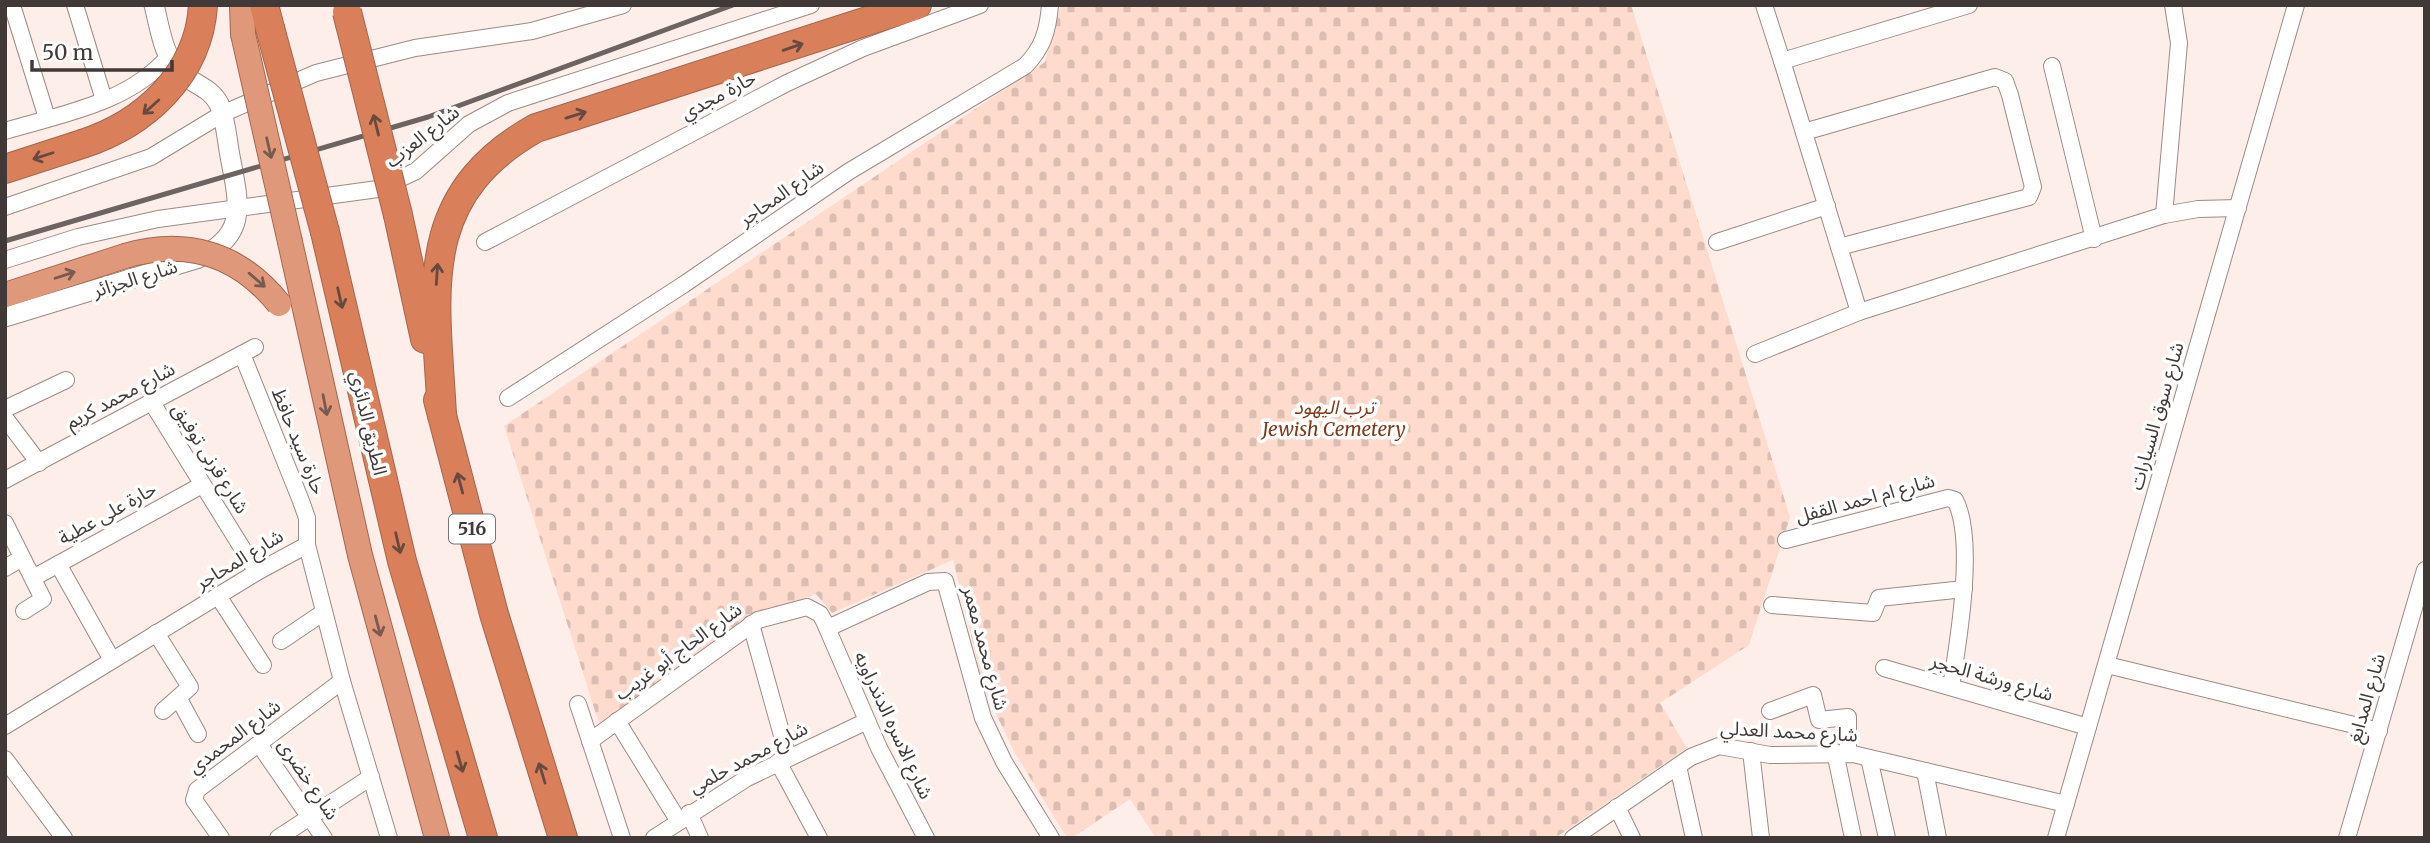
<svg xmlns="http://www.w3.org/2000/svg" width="2430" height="843" viewBox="0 0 2430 843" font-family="Merriweather,'Noto Sans Arabic',serif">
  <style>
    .cemetery { fill: url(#cemetery-stones) }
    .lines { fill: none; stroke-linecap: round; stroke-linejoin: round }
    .minor-casing { stroke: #9b8b84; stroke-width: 18 }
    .tertiary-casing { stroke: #9b8b84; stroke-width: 21 }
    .trunk-casing { stroke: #a3664e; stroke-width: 26 }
    .motorway-casing { stroke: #a3664e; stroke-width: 30 }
    .minor { stroke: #fff; stroke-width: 16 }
    .tertiary { stroke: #fff; stroke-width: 19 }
    .trunk { stroke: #e0987b; stroke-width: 24 }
    .motorway { stroke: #d97f5a; stroke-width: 28 }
    .rail { stroke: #6d6461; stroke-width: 5 }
    .trunk-bridge-casing { stroke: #a3664e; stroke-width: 26; stroke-linecap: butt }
    .motorway-bridge-casing { stroke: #a3664e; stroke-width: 30; stroke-linecap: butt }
    .trunk-bridge { stroke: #e0987b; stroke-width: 24 }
    .motorway-bridge { stroke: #d97f5a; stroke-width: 28 }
    .oneway { stroke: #664a40 }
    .oneway2 { stroke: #785a4f }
    .labels { text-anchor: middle; stroke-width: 7; stroke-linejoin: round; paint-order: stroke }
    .shield { fill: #fff; stroke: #797473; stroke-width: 2 }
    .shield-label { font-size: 18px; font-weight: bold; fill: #403937 }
    .street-label { font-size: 19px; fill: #403937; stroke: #fff }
    .park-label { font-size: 19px; font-style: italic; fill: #7f3919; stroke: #fff }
  </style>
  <defs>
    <pattern id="cemetery-stones" width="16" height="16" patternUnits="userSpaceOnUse" patternTransform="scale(1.75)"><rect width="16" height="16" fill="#fedbcd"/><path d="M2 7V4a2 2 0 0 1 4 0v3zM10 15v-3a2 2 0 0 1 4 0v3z" fill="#dbbdb1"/></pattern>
  </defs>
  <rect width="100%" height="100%" fill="#fdeee9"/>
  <path class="cemetery" d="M1061 5H1631L1790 517 1749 645 1660 703 1687 748 1555 838H1156L1130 799 1072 838H1067L1015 753 984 689 953 560 832 613 816 594 750 619 599 723 504 426 1045 62Z"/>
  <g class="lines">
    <defs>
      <g id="minor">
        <path d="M12 5 47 118"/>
        <path d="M75 5 104 100"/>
        <path d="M1764 5 1782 61"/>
        <path d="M2052 66 2094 239"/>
        <path d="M5 131C62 114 129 103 169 56"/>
        <path d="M1804 132 1995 77 2005 81 2010 95 2033 187 2029 197 1839 247"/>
        <path d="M5 207 151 157 222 114 316 73 415 48 532 31 623 5"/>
        <path d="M2164 215 2179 43 2173 5"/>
        <path d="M485 242 787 83 863 48 980 5"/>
        <path d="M1717 242 1827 206"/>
        <path d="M5 260 78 237 158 219 378 189 416 171 469 124 508 103 811 5"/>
        <path d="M1859 312 2164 215 2198 209 2238 208"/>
        <path d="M242 354 301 501 307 518V545"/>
        <path d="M1755 354 1859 312 1782 61 1969 5"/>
        <path d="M508 398 683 285 848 172 1025 66C1043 48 1048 30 1050 5"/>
        <path d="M151 401 257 572"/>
        <path d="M5 409 66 380"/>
        <path d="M5 418 39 463"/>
        <path d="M5 480 255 347"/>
        <path d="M5 523 43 599 24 611"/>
        <path d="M1786 540 1948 498 1955 500C1976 539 1958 643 1951 687"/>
        <path d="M58 564 112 660"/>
        <path d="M5 568 22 558"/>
        <path d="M33 578 202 485"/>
        <path d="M218 596 263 665"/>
        <path d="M1772 605 1873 613 1879 598 1964 589"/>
        <path d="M751 624 788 757"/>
        <path d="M828 628 928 582 945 581 983 718 1004 762 1051 838"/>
        <path d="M156 633 190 687 163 711"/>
        <path d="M281 641 324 612"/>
        <path d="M2107 665 2379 731"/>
        <path d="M1884 668 2088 727"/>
        <path d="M179 699 198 734"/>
        <path d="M578 704 622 838"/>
        <path d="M1770 711 1813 695 1819 720 1848 717V753"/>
        <path d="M617 721 678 820"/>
        <path d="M5 726 257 572 307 545 342 681 389 838"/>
        <path d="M590 741 758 620 807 607 820 614 824 621 879 748 926 838"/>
        <path d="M259 744 324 838"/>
        <path d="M1751 751 1761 838"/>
        <path d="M1835 752 1853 838"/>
        <path d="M1869 758 1887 838"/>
        <path d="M5 759 64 838"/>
        <path d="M778 762 819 838"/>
        <path d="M1678 766 1694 838"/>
        <path d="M1925 771 1938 838"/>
        <path d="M1617 807 1632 838"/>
        <path d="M689 813 700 838"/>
        <path d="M221 838 194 800 197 790 342 681"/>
        <path d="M278 838 371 777"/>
        <path d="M654 838 747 778 867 721"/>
        <path d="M1573 838 1691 757 1719 746 1770 755 1853 754 2066 804"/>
        <path d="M2056 838 2296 5"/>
        <path d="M2347 838 2425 570"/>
      </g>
      <path id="tertiary" d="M5 317 196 259C249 236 239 204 230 156 227 140 226 120 219 104 211 88 195 85 182 74 163 58 160 28 154 5"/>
      <g id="trunk">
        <path d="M242 5 243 34"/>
        <path d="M290 242 360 555 437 838"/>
        <path d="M5 295 125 256"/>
      </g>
      <g id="motorway">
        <path d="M264 5 270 28"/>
        <path d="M5 169 82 144"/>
        <path d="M398 215 425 339"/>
        <path d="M325 232 402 561 483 838"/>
        <path d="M438 400 494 614 563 838"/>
        <path d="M442 415C436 296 413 197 536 128L917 5"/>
      </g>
    </defs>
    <use href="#minor" class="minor-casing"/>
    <use href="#tertiary" class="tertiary-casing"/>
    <use href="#trunk" class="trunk-casing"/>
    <use href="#motorway" class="motorway-casing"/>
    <use href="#minor" class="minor"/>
    <use href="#tertiary" class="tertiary"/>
    <use href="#trunk" class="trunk"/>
    <use href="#motorway" class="motorway"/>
    <path class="rail" d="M5 241 428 117 733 5"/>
    <defs>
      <g id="trunk-bridge">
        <path d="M243 34 290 242"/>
        <path d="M125 256C186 238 239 254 279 304"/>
      </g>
      <g id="motorway-bridge">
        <path d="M347 12 398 215"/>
        <path d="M270 28 325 232"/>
        <path d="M82 144C144 124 199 75 203 5"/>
      </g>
    </defs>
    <use href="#trunk-bridge" class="trunk-bridge-casing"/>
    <use href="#motorway-bridge" class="motorway-bridge-casing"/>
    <use href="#trunk-bridge" class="trunk-bridge"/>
    <use href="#motorway-bridge" class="motorway-bridge"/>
  </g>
  <defs><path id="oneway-shaft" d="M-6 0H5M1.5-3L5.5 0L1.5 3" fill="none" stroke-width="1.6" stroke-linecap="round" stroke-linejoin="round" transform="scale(1.75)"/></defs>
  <g class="oneway">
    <use href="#oneway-shaft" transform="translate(793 47) rotate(-19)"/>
    <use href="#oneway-shaft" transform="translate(151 107) rotate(138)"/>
    <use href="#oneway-shaft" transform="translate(576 115) rotate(-17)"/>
    <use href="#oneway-shaft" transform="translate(376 125) rotate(-104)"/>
    <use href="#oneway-shaft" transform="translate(43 156) rotate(162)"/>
    <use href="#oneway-shaft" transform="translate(437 274) rotate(-86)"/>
    <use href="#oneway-shaft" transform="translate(340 298) rotate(77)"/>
    <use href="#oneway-shaft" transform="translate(460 483) rotate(-105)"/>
    <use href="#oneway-shaft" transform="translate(398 543) rotate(77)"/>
    <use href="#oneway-shaft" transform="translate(460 762) rotate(74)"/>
    <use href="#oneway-shaft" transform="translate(542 773) rotate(-107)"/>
  </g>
  <g class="oneway2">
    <use href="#oneway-shaft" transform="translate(269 148) rotate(77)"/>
    <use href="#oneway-shaft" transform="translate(65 275) rotate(-18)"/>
    <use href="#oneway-shaft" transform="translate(257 280) rotate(41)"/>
    <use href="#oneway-shaft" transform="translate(325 405) rotate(79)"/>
    <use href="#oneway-shaft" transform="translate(378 626) rotate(75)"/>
  </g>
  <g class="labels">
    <rect class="shield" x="449" y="514.5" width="46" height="29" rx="5"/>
    <g class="shield-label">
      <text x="472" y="535">516</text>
    </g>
    <g class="street-label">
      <text transform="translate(718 95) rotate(-28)" y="7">حارة مجدي</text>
      <text transform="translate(422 136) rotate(-38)" y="7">شارع العزب</text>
      <text transform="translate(781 193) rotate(-35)" y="7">شارع المحاجر</text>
      <text transform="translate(135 278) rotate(-17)" y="7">شارع الجزائر</text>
      <text transform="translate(120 395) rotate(-28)" y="7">شارع محمد كريم</text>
      <text transform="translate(2156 416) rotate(-74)" y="7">شارع سوق السيارات</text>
      <text transform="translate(369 423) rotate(77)" y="7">الطريق الدائري</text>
      <text transform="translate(299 441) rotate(68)" y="7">حارة سيد حافظ</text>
      <text transform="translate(211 458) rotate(58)" y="7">شارع قرنى توفيق</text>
      <text transform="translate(1865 498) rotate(-15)" y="7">شارع ام احمد القفل</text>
      <text transform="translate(107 513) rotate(-29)" y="7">حارة على عطية</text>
      <text transform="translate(239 559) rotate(-31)" y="7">شارع المحاجر</text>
      <text transform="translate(986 648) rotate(75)" y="7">شارع محمد معمر</text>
      <text transform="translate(678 651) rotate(-36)" y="7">شارع الحاج أبو غريب</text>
      <text transform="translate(1992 677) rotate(16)" y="7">شارع ورشة الحجر</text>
      <text transform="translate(2366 698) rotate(-74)" y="7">شارع المدابغ</text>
      <text transform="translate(894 725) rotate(65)" y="7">شارع الاسره الدندراويه</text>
      <text transform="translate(1789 731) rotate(3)" y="7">شارع محمد العدلي</text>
      <text transform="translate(234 736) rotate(-37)" y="7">شارع المحمدي</text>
      <text transform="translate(748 757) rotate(-28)" y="7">شارع محمد حلمي</text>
      <text transform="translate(309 779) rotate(56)" y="7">شارع خضرى</text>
    </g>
    <g class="park-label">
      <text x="1334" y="414">ترب اليهود<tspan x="1334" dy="22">Jewish Cemetery</tspan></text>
    </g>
  </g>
  <rect width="2430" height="843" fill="none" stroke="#403937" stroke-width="14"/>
  <path d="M32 60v10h140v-10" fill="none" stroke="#403937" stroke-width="3.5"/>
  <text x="42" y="60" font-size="21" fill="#403937" stroke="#ffffff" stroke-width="5" paint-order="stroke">50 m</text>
</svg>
